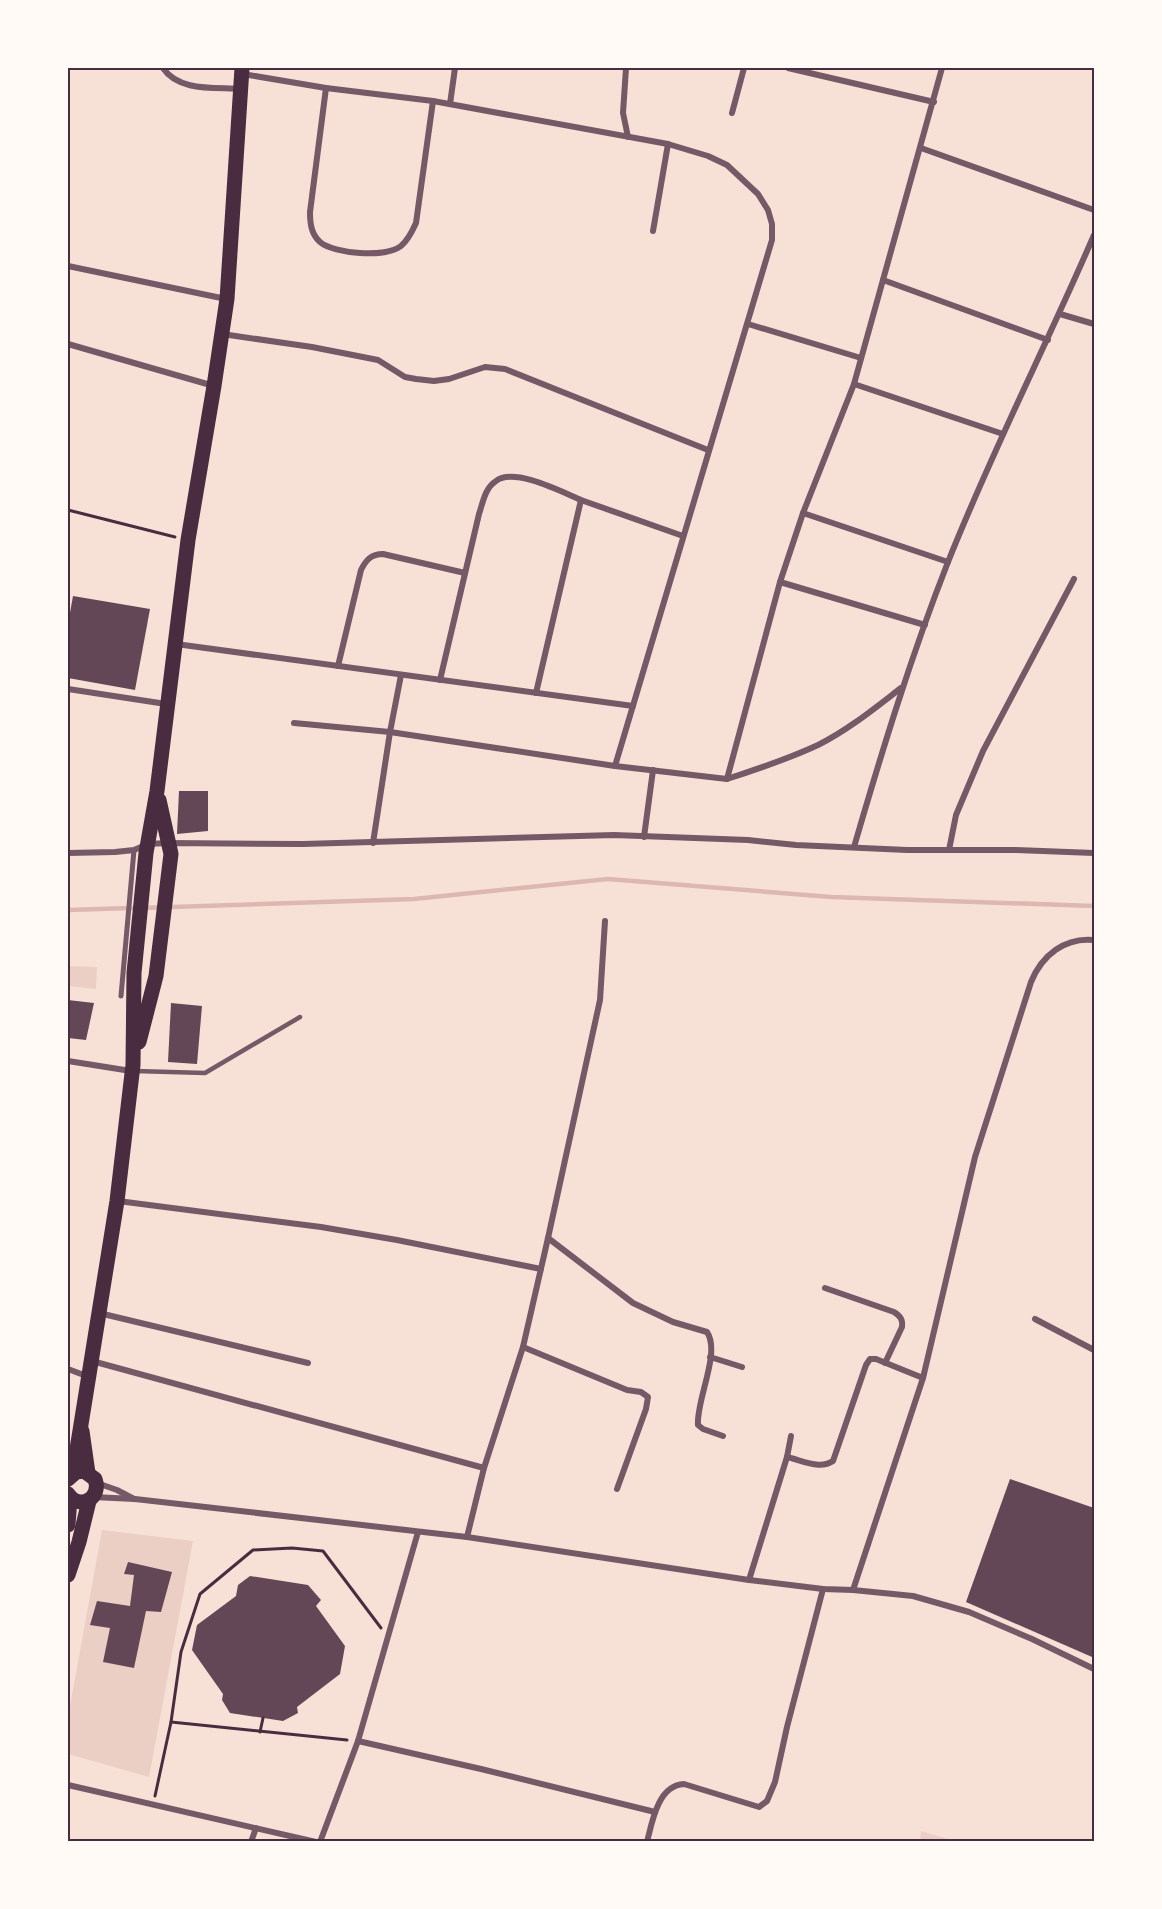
<svg xmlns="http://www.w3.org/2000/svg" width="1162" height="1909" viewBox="0 0 1162 1909" font-family="Poppins,sans-serif">
  <style>
    .green { fill: #ebcfc5 }
    .lines { fill: none; stroke-linecap: round; stroke-linejoin: round }
    .stream { stroke: #dcb8b0; stroke-width: 4.5 }
    .building { fill: #644757 }
    .path { stroke: #4a2c40; stroke-width: 3 }
    .service { stroke: #755966; stroke-width: 4.5 }
    .pedestrian { stroke: #755966; stroke-width: 5 }
    .minor { stroke: #755966; stroke-width: 6 }
    .primary { stroke: #4a2c40; stroke-width: 15 }
    .neatline { fill: none; stroke: #4a2c40; stroke-width: 2 }
  </style>
  <rect width="100%" height="100%" fill="#f7e1d7"/>
  <g class="green">
    <path d="M68 966 97 967 96 989 68 986Z"/>
    <path d="M102 1530 193 1541 149 1777 68 1754V1717Z"/>
    <path d="M921 1831 955 1841H920Z"/>
  </g>
  <g class="lines">
    <g class="stream">
      <path d="M142 908 414 899 608 879 831 897 1094 906"/>
      <path d="M68 910 131 908"/>
    </g>
  </g>
  <g class="building">
    <path d="M73 596 150 609 135 690 68 678V624Z"/>
    <path d="M179 791H208V831L177 834Z"/>
    <path d="M68 1000 94 1003 86 1040 68 1038Z"/>
    <path d="M171 1003 202 1006 197 1064 168 1062Z"/>
    <path d="M1010 1479 1094 1508V1650L1092 1657 966 1602Z"/>
    <path d="M128 1562 172 1572 161 1612 146 1611 134 1668 103 1662 110 1628 90 1625 97 1601 130 1606 134 1575 124 1574Z"/>
    <path d="M250 1576 308 1585 321 1600 316 1606 345 1646 340 1674 297 1707 298 1713 283 1721 230 1713 222 1700 223 1694 192 1650 197 1625 236 1596 238 1585Z"/>
  </g>
  <g class="lines">
    <g class="path">
      <path d="M68 510 175 537"/>
      <path d="M171 1722 347 1740"/>
      <path d="M260 1732 263 1718"/>
      <path d="M155 1796 171 1722 181 1652 200 1594 253 1550 292 1548 323 1551 381 1628"/>
    </g>
    <path class="service" d="M135 1071 205 1073 300 1017"/>
    <path class="pedestrian" d="M121 996 134 850"/>
    <g class="minor">
      <path d="M163 68C179 92 215 87 241 89"/>
      <path d="M626 68 623 113 628 137"/>
      <path d="M788 68 934 102"/>
      <path d="M243 74 326 88 433 101 668 144 708 156 727 165 758 194 768 210 772 224V240L615 766"/>
      <path d="M326 88 310 212C310 223 311 234 320 242 334 254 386 258 401 246 408 240 412 232 416 223L433 101"/>
      <path d="M450 104 455 68"/>
      <path d="M732 113 744 68"/>
      <path d="M921 148 1094 210"/>
      <path d="M653 231 668 144"/>
      <path d="M68 266 226 299"/>
      <path d="M883 280 1048 340"/>
      <path d="M1060 314 1094 324"/>
      <path d="M748 324 861 358"/>
      <path d="M222 334 312 347 378 360 405 377 416 379 434 381 449 379 485 367 505 369 708 450"/>
      <path d="M68 344 214 386"/>
      <path d="M854 384 1003 434"/>
      <path d="M581 500 683 536"/>
      <path d="M803 513 948 562"/>
      <path d="M780 582 925 625"/>
      <path d="M176 644 633 706"/>
      <path d="M338 666 361 570C366 560 371 554 383 554L465 573"/>
      <path d="M440 680 479 514C483 502 485 488 496 481 514 467 562 492 581 500L536 693"/>
      <path d="M68 689 166 704"/>
      <path d="M294 723 390 732 615 766 727 779 780 582 803 513 854 384 942 68"/>
      <path d="M727 779C758 769 788 759 818 745 848 730 875 708 901 688"/>
      <path d="M644 837 653 770"/>
      <path d="M373 843 390 732 401 675"/>
      <path d="M854 847C882 751 911 656 948 562 992 451 1047 344 1094 235"/>
      <path d="M949 850 956 815 983 751 1074 579"/>
      <path d="M68 853 115 852 134 850 148 844 168 843 303 844 614 835 748 840 796 845 907 850H1015L1094 853"/>
      <path d="M68 1061 131 1071"/>
      <path d="M118 1201 321 1227 397 1240 541 1269"/>
      <path d="M548 1238 633 1303 673 1322 707 1332C721 1353 696 1400 698 1425L703 1429 723 1436"/>
      <path d="M825 1288 894 1312C900 1316 903 1319 902 1327L885 1363"/>
      <path d="M99 1313 308 1363"/>
      <path d="M1035 1319 1094 1350"/>
      <path d="M523 1347 627 1390 641 1392 648 1397 646 1409 617 1489"/>
      <path d="M710 1357 742 1367"/>
      <path d="M92 1361 484 1468"/>
      <path d="M68 1369 89 1377"/>
      <path d="M787 1457C801 1460 820 1470 833 1461L866 1365 870 1359H876L923 1378"/>
      <path d="M97 1483 117 1490 134 1499"/>
      <path d="M93 1497 135 1499 467 1537 749 1580 823 1589 853 1590 913 1596 969 1612 1032 1639 1094 1669"/>
      <path d="M467 1537 484 1468 523 1347 548 1238 600 1000 605 921"/>
      <path d="M749 1580 787 1457 791 1436"/>
      <path d="M853 1590 923 1378 975 1157 1031 982C1042 955 1065 937 1094 940"/>
      <path d="M358 1741 481 1769 655 1812"/>
      <path d="M68 1785 316 1842"/>
      <path d="M251 1842 256 1828"/>
      <path d="M320 1842 358 1741 418 1532"/>
      <path d="M647 1842C652 1822 658 1785 684 1784L759 1807 767 1801 775 1782 787 1727 823 1589"/>
    </g>
    <g class="primary">
      <path d="M139 1042 156 976 171 854 159 800"/>
      <path d="M82 1431 88 1473"/>
      <path d="M73 1474 117 1201 133 1065 134 973 146 853 157 791 188 540 214 386 227 299 242 68"/>
      <path d="M68 1479 76 1472 84 1471 95 1479C102 1498 80 1511 68 1494"/>
      <path d="M68 1525 70 1498"/>
      <path d="M68 1575 79 1542 89 1501"/>
    </g>
  </g>
  <rect width="1162" height="1909" fill="none" stroke="#fffaf5" stroke-width="138"/>
  <rect x="69" y="69" width="1024" height="1771" class="neatline"/>
</svg>
